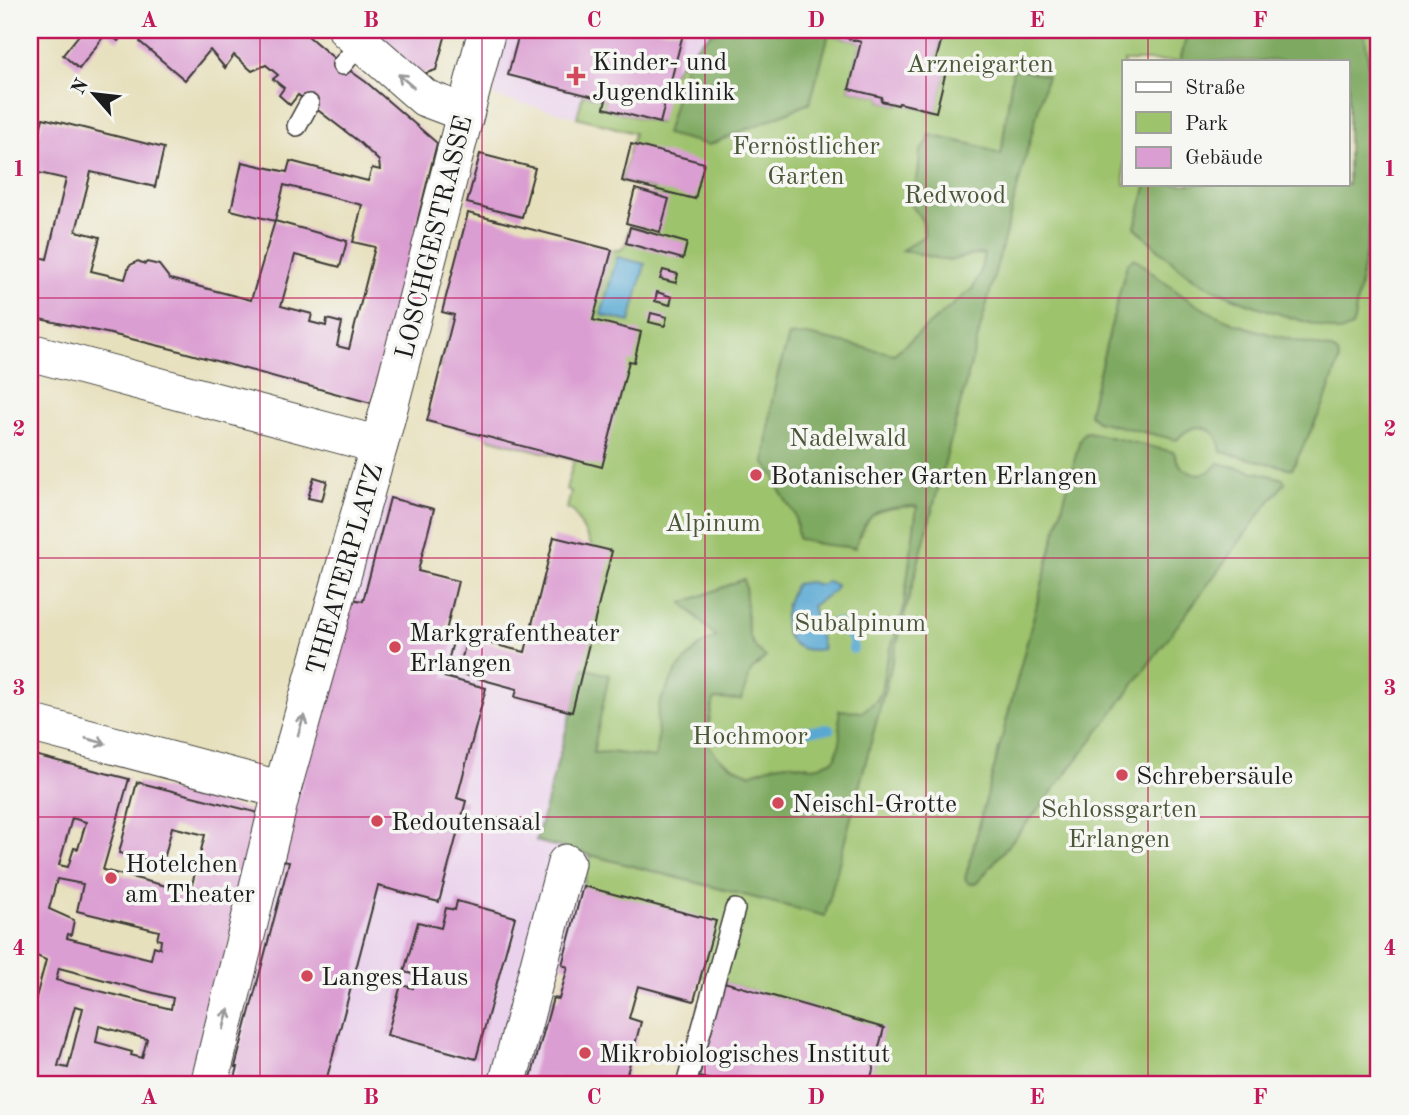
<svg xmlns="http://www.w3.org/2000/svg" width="1409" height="1115" viewBox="0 0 1409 1115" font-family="'Old Standard TT',serif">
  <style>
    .built { fill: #ead1ec }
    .green { fill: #9ec36d; stroke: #5d7044; stroke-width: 2; fill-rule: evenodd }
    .forest { fill: #7ea960; stroke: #4d623e; stroke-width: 2 }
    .water { fill: #58a8d3; stroke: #3a6278; stroke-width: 2 }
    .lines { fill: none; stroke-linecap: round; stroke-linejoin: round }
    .stream { stroke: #58a8d3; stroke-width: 10 }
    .building { fill: #db9ed2; fill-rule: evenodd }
    .service-casing { stroke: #3a3934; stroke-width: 22 }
    .minor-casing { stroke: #3a3934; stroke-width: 39 }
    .service { stroke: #fff; stroke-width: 19 }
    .minor { stroke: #fff; stroke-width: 37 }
    .oneway { stroke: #999 }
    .grid { fill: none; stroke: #c2185b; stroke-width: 2; stroke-opacity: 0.55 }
    .poi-dot { fill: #d1495b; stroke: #f6f6f2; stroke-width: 2.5 }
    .labels { text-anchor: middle; stroke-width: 7; stroke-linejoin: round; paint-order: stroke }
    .poi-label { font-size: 26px; fill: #1c1c1c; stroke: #f6f6f2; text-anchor: start }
    .park-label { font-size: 26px; fill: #4a5638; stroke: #f6f6f2 }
    .street-label { font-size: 26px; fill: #1c1c1c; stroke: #f6f6f2 }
    .neatline { fill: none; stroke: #c2185b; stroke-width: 2.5 }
    .grid-label { font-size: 23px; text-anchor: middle; font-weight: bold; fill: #c2185b }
  </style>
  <rect width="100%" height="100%" fill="#f6f6f2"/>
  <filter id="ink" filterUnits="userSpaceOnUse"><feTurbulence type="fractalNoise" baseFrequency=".0143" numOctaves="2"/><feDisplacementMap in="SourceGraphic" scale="14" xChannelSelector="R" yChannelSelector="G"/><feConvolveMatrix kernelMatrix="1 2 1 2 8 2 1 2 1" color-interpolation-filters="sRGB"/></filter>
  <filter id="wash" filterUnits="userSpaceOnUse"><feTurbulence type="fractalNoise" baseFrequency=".00686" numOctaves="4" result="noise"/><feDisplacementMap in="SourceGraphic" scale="28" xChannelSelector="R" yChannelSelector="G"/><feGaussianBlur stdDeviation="1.57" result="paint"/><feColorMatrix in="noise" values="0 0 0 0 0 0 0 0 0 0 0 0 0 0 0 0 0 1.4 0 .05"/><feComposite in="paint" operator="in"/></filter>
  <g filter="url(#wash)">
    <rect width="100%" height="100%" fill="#e7e0bd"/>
    <g class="built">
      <path d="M493 30H714L660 123 604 108 606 101 584 94 577 117 495 97 481 76Z"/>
      <path d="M353 489 434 509 418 571 458 581 446 631 583 668 537 841 591 856 529 1085H202Z"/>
    </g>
    <path class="green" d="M714 30H814L861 42 849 89 882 97 881 101 898 105 899 103 935 112 947 67 935 64 944 30H1379V1085H869L883 1029 701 976 583 886 591 856 536 841 572 712 592 546 573 511 567 509 571 491 566 489 574 460 488 438 503 384 440 368 454 315 612 250H621L626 243 630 227 642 230 653 189 622 181 634 133 577 117 583 94 606 100 604 108 659 123 670 76 688 54ZM1124 61H1348V184H1124Z"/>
    <g class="forest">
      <path d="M714 30H814L829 34 810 103 709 145 666 134 688 54Z"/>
      <path d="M1188 30H1364L1378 129V179L1354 320 1352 327 1340 332C1293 318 1246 306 1202 283 1178 269 1155 246 1135 227L1147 184H1348V61H1180Z"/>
      <path d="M1013 68 1047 76 825 916 536 841 583 668 609 675 593 753 610 752 655 758 658 737 657 719 659 704 676 671 698 647 716 637 683 603 744 579C750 605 739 641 766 657L751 671 741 700 715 699C709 710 711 724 705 736 714 760 728 764 750 774L774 765 787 763 811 767 819 766 835 759 840 742 839 710 862 712 877 700 881 690 886 663 903 611 917 506C908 506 882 508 874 514 865 520 859 538 855 548 843 546 832 546 820 544 812 543 806 539 798 539L795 515 780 491 775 476 765 464 772 400 778 373 789 336 807 335 894 354 973 288 980 273 984 254 968 256 949 261 902 250 924 236C924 232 924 227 923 223 921 218 910 202 905 199L914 187 918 175 920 152 928 142 929 135 979 146 1001 155Z"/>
      <path d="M1134 258C1153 273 1173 290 1194 303 1235 329 1285 338 1332 349L1338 354 1339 361 1324 404 1292 469 1221 452C1219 425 1193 419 1177 440L1097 421 1089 414 1090 408 1124 275 1127 264Z"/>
      <path d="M1088 432 1174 452C1180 474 1203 483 1218 463L1280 478 1284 480 1285 483 1266 506 1108 719 1042 805 977 883 969 884 965 879 1080 439 1084 433Z"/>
    </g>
    <g class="water">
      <path d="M617 257 645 264 630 322 601 315Z"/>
      <path d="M827 581 836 585 834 591 812 606 823 649C777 657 778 612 796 584L809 582 821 585Z"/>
    </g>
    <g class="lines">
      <g class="stream">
        <path d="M836 623 853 639V649"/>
        <path d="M800 731 830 729"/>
      </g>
    </g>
    <g id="blocks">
      <g class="building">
        <path d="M83 30H126L118 41 107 32 79 69 63 55Z"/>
        <path d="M142 30H301L342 65 366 82 437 143 418 219 411 256 371 403 172 349 111 334 30 317V255L47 259 66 179 30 171 43 118 164 148 155 187 91 172 76 231 100 237 91 271 125 279 129 266 138 261 145 264 147 262 159 265 170 279 251 300 275 221 347 241 340 267 295 255 281 306 312 314 310 322 326 326 327 319 342 323 337 346 349 349 375 247 353 242 362 205 284 185 275 221 231 210 242 162 287 172 290 161 368 181 372 168 380 170 379 161 358 141 298 95 290 105 279 95 284 88 273 79 278 75 266 65 252 71 234 55 225 68 210 50 185 80 140 42 143 36 140 34Z"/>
        <path d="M372 30H447L436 70 420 75Z"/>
        <path d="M520 30H684L660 123 604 108 606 100 508 75Z"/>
        <path d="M818 30H944L935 64 947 67 936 112 899 103 898 105 881 101 882 97 849 89 861 42Z"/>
        <path d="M631 144 704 163 695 199 622 181Z"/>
        <path d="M480 154 535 168 522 217 467 203Z"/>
        <path d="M635 189 669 199 660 232 626 223Z"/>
        <path d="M468 213 612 250 593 320 641 332 634 362 629 361 602 467 427 421 454 315 442 312Z"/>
        <path d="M630 227 687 243 683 259 626 243Z"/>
        <path d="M663 270 678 274 676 283 660 279Z"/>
        <path d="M657 292 672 297 670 305 655 301Z"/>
        <path d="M651 313 667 317 665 326 649 322Z"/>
        <path d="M314 477 327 481 322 501 308 498Z"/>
        <path d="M390 498 434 509 418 571 458 581 446 631 455 634 444 677 486 688 457 798 466 801 439 902 378 886 325 1085H233L238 1067H235L289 862 282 861 351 599 363 601Z"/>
        <path d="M554 537 612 551 572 712 515 697 517 689 458 673 467 638 525 652Z"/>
        <path d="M30 754 129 779 103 870 190 892 205 835 172 827 163 864 119 853 137 782 263 814 193 1085H30V1020L46 960 30 953ZM72 818 86 822 78 849 74 848 68 867 59 865ZM57 879 83 884 77 911 159 931 157 939 161 940 160 948 154 946 151 959 67 938 68 934 71 935 74 920 49 909ZM59 968 173 998 171 1009 56 980ZM75 1006 83 1008 68 1068 58 1066ZM99 1026 147 1039 142 1058 131 1055 132 1052 96 1042Z"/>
        <path d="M583 886 716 921 694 1001 638 986 629 1018 641 1022 624 1085H529L553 998 559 999 568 967 562 965Z"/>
        <path d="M457 901 515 917 476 1059 387 1035 401 985 413 988 417 975 404 972 418 922 441 928 446 908 455 910Z"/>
        <path d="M724 982 884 1028 869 1085H730L699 1077Z"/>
      </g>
    </g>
  </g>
  <g filter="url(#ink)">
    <use href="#blocks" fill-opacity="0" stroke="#3a3934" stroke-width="2"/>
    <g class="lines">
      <defs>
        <g id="service">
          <path d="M342 65 361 43"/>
          <path d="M297 126 309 104"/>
          <path d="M686 1085 735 909"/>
        </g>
        <g id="minor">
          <path d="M347 30 425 98 465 113"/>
          <path d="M30 352 379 445"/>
          <path d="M30 723 282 790"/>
          <path d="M209 1085 282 790 384 427 487 30"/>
          <path d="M507 1085 566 863"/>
        </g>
      </defs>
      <use href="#service" class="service-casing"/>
      <use href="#minor" class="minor-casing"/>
      <use href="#service" class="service"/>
      <use href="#minor" class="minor"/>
    </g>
    <defs><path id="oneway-shaft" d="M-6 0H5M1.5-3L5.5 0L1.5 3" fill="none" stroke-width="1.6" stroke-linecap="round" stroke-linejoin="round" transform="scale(1.75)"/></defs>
    <g class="oneway">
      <use href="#oneway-shaft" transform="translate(406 81) rotate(-139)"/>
      <use href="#oneway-shaft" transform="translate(301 725) rotate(-74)"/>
      <use href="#oneway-shaft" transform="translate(96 741) rotate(15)"/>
      <use href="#oneway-shaft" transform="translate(226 1019) rotate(-76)"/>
    </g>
  </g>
  <path class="grid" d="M260 30V1085M482 30V1085M705 30V1085M926 30V1085M1148 30V61M1148 184V1085M30 298H1379M30 558H1379M30 817H1379"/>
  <g class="poi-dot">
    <path d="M572.5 65.5h7v7h7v7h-7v7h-7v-7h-7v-7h7z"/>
    <circle cx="756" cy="475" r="7"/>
    <circle cx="395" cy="647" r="7"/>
    <circle cx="1122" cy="775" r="7"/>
    <circle cx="778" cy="803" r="7"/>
    <circle cx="377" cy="821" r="7"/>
    <circle cx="111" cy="878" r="7"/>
    <circle cx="307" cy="976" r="7"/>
    <circle cx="585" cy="1053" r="7"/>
  </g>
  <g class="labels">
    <g class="poi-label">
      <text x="592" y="70">Kinder- und<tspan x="592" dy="30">Jugendklinik</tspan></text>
      <text x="770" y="484">Botanischer Garten Erlangen</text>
      <text x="409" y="641">Markgrafentheater<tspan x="409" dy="30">Erlangen</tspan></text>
      <text x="1136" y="784">Schrebersäule</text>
      <text x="792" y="812">Neischl-Grotte</text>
      <text x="391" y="830">Redoutensaal</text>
      <text x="125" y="872">Hotelchen<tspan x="125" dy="30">am Theater</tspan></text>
      <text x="321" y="985">Langes Haus</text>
      <text x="599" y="1062">Mikrobiologisches Institut</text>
    </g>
    <g class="park-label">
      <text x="980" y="72">Arzneigarten</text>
      <text x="806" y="154">Fernöstlicher<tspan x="806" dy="30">Garten</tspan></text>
      <text x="955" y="203">Redwood</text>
      <text x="848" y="446">Nadelwald</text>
      <text x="713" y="531">Alpinum</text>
      <text x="860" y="631">Subalpinum</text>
      <text x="750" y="744">Hochmoor</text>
      <text x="1119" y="817">Schlossgarten<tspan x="1119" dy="30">Erlangen</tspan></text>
    </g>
    <g class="street-label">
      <text transform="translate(433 237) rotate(-76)" y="9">LOSCHGESTRASSE</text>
      <text transform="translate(344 569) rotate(-74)" y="9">THEATERPLATZ</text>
    </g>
  </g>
  <rect width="1409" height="1115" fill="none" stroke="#f6f6f2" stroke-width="77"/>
  <rect x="1122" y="60" width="228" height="126" fill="#f6f6f2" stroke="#9f9f9c" stroke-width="2"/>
  <rect x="1136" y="82" width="35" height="10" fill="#ffffff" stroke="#9f9f9c" stroke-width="2"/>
  <text x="1185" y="94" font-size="21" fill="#1c1c1c">Straße</text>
  <rect x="1136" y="112" width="35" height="21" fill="#9ec36d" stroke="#9f9f9c" stroke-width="2"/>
  <text x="1185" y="130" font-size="21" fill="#1c1c1c">Park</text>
  <rect x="1136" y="147" width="35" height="21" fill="#db9ed2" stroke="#9f9f9c" stroke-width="2"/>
  <text x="1185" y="164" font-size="21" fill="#1c1c1c">Gebäude</text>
  <g transform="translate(94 94) rotate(298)" stroke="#f6f6f2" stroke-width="5" paint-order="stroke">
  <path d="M0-5L12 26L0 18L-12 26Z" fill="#1c1c1c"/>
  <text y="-10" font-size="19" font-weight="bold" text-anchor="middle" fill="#1c1c1c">N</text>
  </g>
  <rect x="38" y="38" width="1332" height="1038" class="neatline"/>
  <g class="grid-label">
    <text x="149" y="27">A</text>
    <text x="371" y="27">B</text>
    <text x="594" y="27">C</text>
    <text x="816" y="27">D</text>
    <text x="1037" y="27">E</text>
    <text x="1260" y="27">F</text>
    <text x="19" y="176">1</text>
    <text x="1390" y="176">1</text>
    <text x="19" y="436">2</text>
    <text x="1390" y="436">2</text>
    <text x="19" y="695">3</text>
    <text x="1390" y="695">3</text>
    <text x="19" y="955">4</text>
    <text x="1390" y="955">4</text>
    <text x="149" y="1104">A</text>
    <text x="371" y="1104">B</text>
    <text x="594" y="1104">C</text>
    <text x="816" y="1104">D</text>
    <text x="1037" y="1104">E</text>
    <text x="1260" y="1104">F</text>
  </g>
</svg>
